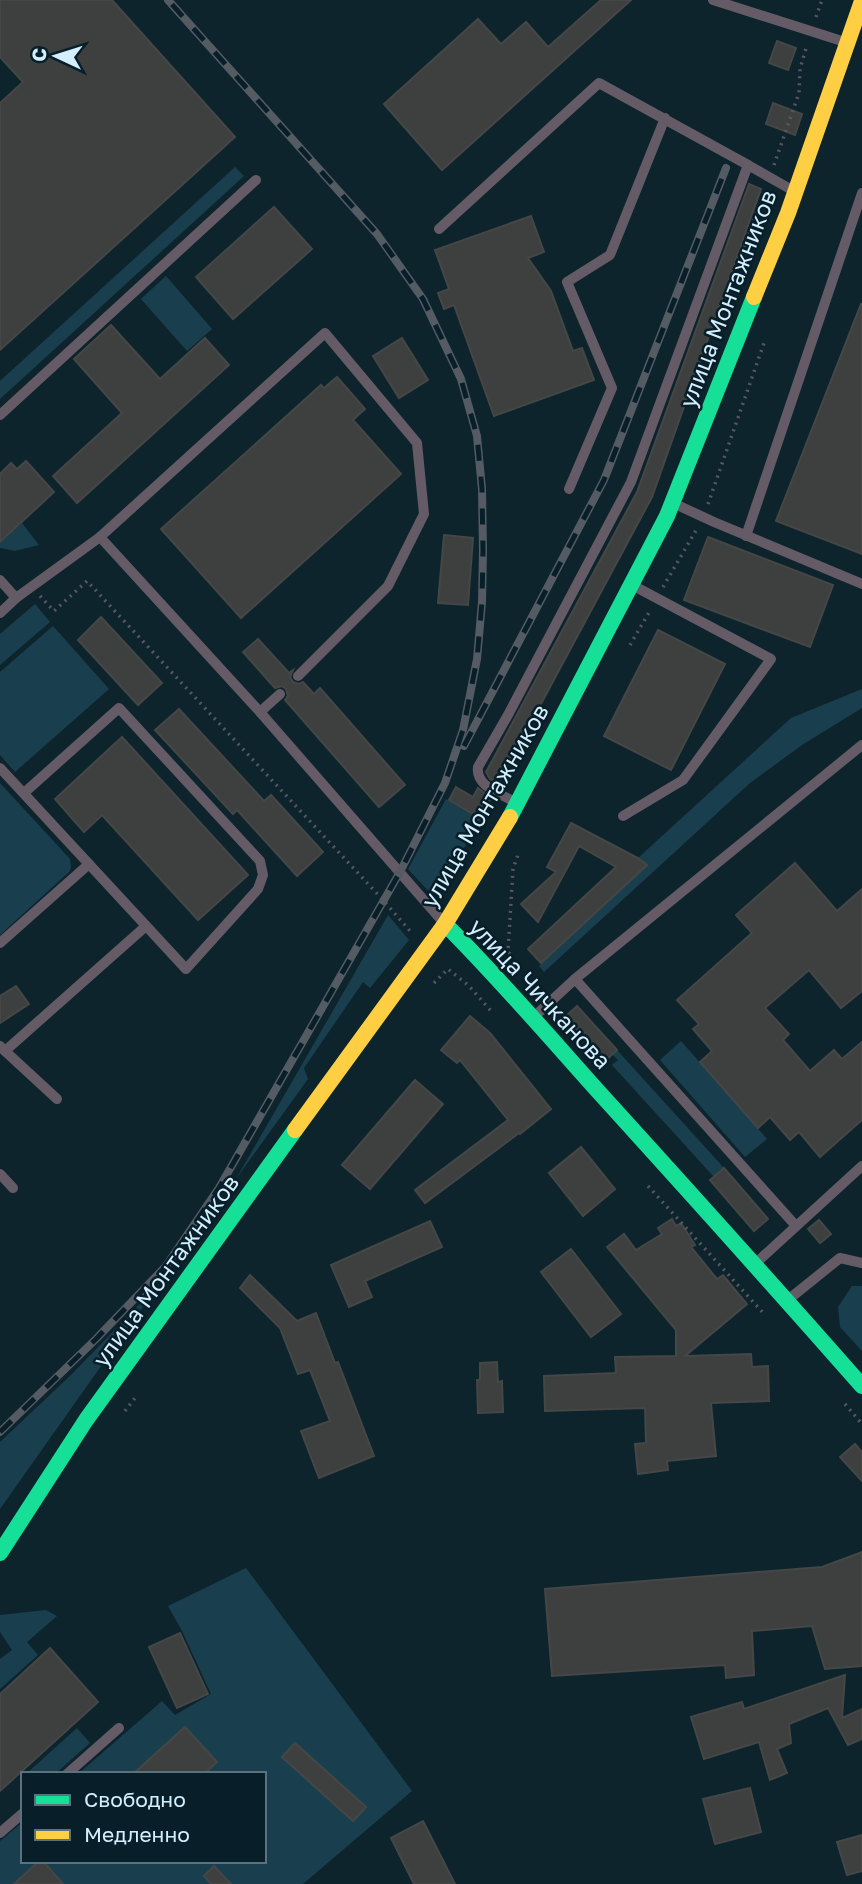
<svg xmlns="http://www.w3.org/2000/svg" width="862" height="1884" viewBox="0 0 862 1884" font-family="'Golos Text',sans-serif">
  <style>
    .green { fill: #193f4f }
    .building { fill: #3e403f; stroke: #454746; stroke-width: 2 }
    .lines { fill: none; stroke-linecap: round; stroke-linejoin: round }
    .path { stroke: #575760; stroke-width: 3.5; stroke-dasharray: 2 5; stroke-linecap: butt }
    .lane { stroke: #655b66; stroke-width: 10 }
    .fast { stroke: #16e098; stroke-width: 16 }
    .slow { stroke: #ffcf43; stroke-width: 16 }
    .rail-casing { stroke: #545b63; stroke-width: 8 }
    .rail { stroke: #081f29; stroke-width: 5; stroke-dasharray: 16; stroke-linecap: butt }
    .labels { text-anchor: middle; stroke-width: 5; stroke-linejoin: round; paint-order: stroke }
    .street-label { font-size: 23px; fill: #d3eefc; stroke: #081f29 }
  </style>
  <rect width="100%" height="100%" fill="#0d242c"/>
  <g class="green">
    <path d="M235 167 244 176 0 399V381Z"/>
    <path d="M166 276 212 329 187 351 141 299Z"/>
    <path d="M22 523 39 545 15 551 0 548V543Z"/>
    <path d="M35 604 50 622 0 665V634Z"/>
    <path d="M53 626 109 689 15 772 0 755V672Z"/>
    <path d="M862 689V708L802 745 750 783 544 972 539 966 646 866 638 858 791 718Z"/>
    <path d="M0 783 70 859 71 867 70 871 0 935Z"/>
    <path d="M446 799 481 820 434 897 408 869Z"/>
    <path d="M388 915 409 940 370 988 363 982 304 1068 308 1079 236 1179Z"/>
    <path d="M681 1041 767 1139 745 1157 660 1060Z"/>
    <path d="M617 1050 724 1168 714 1177 612 1065 618 1060 612 1054Z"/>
    <path d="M159 1284 0 1509V1442L71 1375Z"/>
    <path d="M852 1286H862V1351L840 1327 838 1307Z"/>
    <path d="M246 1568 412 1791 303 1884H0V1841L23 1822V1861H264V1774H78L162 1701 175 1715 211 1694 182 1631 168 1606Z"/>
    <path d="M46 1610 57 1616 27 1642 38 1655 0 1689V1659L12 1650 0 1632V1615Z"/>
    <path d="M77 1728 90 1743 55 1774H26Z"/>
  </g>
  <g class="building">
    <path d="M0 0H112L235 137 0 350V103L23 82 0 57Z"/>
    <path d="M601 0H631L442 170 384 104 478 19 501 44 526 22 548 47Z"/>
    <path d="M777 41 796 48 788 70 769 63Z"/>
    <path d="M773 103 802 114 795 135 766 124Z"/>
    <path d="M749 184 761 189 652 497 498 784 490 779 486 772 637 492Z"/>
    <path d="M274 207 312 249 233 319 196 277Z"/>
    <path d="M531 216 544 252 528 258 551 291 573 351 582 348 594 380 494 416 454 305 444 309 438 293 449 289 435 250Z"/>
    <path d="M861 304H862V554L776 521Z"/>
    <path d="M111 325 160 379 205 338 229 365 77 503 53 476 122 413 74 359Z"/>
    <path d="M402 338 428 380 399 398 373 356Z"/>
    <path d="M337 377 365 409 353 420 401 474 241 618 161 529 321 385 324 388Z"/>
    <path d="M26 461 54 492 0 542V474L11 463 17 469Z"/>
    <path d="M444 535 473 538 468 605 438 603Z"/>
    <path d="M708 537 833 585 810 647 684 600Z"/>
    <path d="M101 617 162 683 138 705 78 640Z"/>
    <path d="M658 630 725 664 671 770 604 736Z"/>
    <path d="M258 639 289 673 293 670 290 677 293 682 299 684 303 682 314 694 320 688 405 785 379 807 285 700 288 696 286 689 282 686 275 688 243 652Z"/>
    <path d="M179 709 264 801 271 795 323 852 297 876 237 810 233 814 155 730Z"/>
    <path d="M122 737 248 875 198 920 102 815 84 832 55 799Z"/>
    <path d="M456 787 473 797 478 788 491 798 487 805 489 806 481 819 449 800Z"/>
    <path d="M571 823 638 858 647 865 541 963 528 949 616 867 579 846 538 922 521 904 556 872 547 867Z"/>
    <path d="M795 863 837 911 862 889V991L841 1008 809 970 765 1008 789 1034 783 1040 810 1071 834 1050 842 1059 862 1042V1120L820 1157 799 1132 790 1140 770 1117 758 1128 700 1062 712 1051 693 1029 699 1024 677 1000 752 933 736 915Z"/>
    <path d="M16 986 29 1004 0 1023V996Z"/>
    <path d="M577 1006 617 1050 605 1061 565 1017Z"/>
    <path d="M470 1016 490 1033 551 1109 520 1134 519 1133 425 1203 415 1190 508 1120 460 1060 457 1063 441 1050Z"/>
    <path d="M415 1080 443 1104 370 1189 342 1165Z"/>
    <path d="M581 1147 615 1189 583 1216 549 1173Z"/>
    <path d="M724 1168 768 1219 754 1231 710 1180Z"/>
    <path d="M672 1219 676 1226 681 1223 695 1245 691 1247 717 1279 723 1275 747 1304 685 1356 751 1354 752 1367 768 1366 769 1401 711 1403 716 1456 667 1461 668 1470 638 1474 635 1444 646 1443 645 1408 545 1411 544 1376 616 1373 615 1357 676 1356V1330L607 1247 624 1234 636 1250 662 1234 658 1228Z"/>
    <path d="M819 1220 831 1234 820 1243 808 1229Z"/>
    <path d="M430 1221 442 1247 365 1281 372 1297 349 1307 331 1265Z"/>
    <path d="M571 1249 621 1314 591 1337 541 1272Z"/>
    <path d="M250 1275 297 1321 316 1313 335 1363 338 1362 374 1456 319 1478 301 1431 330 1421 310 1370 298 1374 280 1328 240 1288Z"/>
    <path d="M497 1362 498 1382 502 1381 503 1412 478 1413 477 1380H480V1363Z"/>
    <path d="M855 1444 862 1452V1481L840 1457Z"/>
    <path d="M862 1552V1666L825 1669 812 1626 752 1631 754 1675 726 1678 725 1665 552 1676 545 1589 822 1567Z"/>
    <path d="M180 1633 208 1694 177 1708 149 1647Z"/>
    <path d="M50 1648 98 1702 0 1791V1694Z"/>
    <path d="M845 1675 842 1718 862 1709V1739L848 1745 828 1708 789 1724 791 1743 777 1749 787 1773 770 1780 759 1742 704 1759 691 1717 742 1702 744 1709Z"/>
    <path d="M185 1727 217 1762 204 1774H133Z"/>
    <path d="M295 1743 366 1807 353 1821 282 1757Z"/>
    <path d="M750 1788 761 1832 715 1844 703 1799Z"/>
    <path d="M423 1821 455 1884H414L391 1838Z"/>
    <path d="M862 1835V1871L847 1875 837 1842Z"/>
    <path d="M39 1861H43L63 1884H14Z"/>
    <path d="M214 1866 231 1884H211L204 1876Z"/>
  </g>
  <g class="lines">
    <g class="path">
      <path d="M816 17 822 0"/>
      <path d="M774 165 799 93 800 69 807 45"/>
      <path d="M733 280 765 188"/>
      <path d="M708 504 764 343"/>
      <path d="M663 587 698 527"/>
      <path d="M40 596 54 611 87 581 383 900 410 931"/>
      <path d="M630 645 651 609"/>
      <path d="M510 954 508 952 513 869 518 855"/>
      <path d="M434 983 448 969 469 986 491 1011"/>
      <path d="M648 1186 765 1315"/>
      <path d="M845 1404 862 1424"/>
      <path d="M125 1411 135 1398"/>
    </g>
    <g class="lane">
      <path d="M713 0 845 42"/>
      <path d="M439 229 599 83 748 165"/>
      <path d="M0 415 256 180"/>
      <path d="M569 489 612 388 567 282 610 255 665 118"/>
      <path d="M675 504 714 522 862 584"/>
      <path d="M746 536 862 193"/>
      <path d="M100 537 260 712 443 922"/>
      <path d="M0 580 16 598"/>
      <path d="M0 613 16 598 100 537 325 333 417 443 424 514 388 586 298 676"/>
      <path d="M260 712 280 694"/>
      <path d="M0 768 186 969 258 889 263 875 260 861 119 708 24 793"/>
      <path d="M515 802C501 794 475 786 478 767L508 715 631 482 748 165 792 190"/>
      <path d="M623 816 683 780 771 659 634 586"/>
      <path d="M0 943 89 864"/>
      <path d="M575 979 796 1226"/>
      <path d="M536 1015 575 979 862 745"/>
      <path d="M0 1046 5 1051 146 926"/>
      <path d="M5 1051 57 1099"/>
      <path d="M0 1174 13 1188"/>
      <path d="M757 1262 862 1166"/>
      <path d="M789 1299 840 1258 862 1263"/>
      <path d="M67 1774 119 1728"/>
      <path d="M0 1833 23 1813"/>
    </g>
    <g class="fast">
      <path d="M510 817 667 516 754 297"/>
      <path d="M445 924C498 977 546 1033 596 1089 685 1187 774 1286 862 1386"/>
      <path d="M0 1553 86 1420 295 1130"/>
    </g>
    <g class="slow">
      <path d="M754 297 788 213 862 1"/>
      <path d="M295 1130 445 924 510 817"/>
    </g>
    <defs>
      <g id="rail">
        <path d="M464 746 604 480 726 168"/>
        <path d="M0 1432 96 1339 166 1266 219 1188 400 872 445 783 463 730 477 659 482 602 483 550 482 489 477 436 461 379 423 299 377 234 168 0"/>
      </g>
    </defs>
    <use href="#rail" class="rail-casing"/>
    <use href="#rail" class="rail"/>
  </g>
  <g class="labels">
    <g class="street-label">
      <text transform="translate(728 299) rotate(-69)" y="8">улица Монтажников</text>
      <text transform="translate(485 806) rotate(-60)" y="8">улица Монтажников</text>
      <text transform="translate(540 994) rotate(47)" y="8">улица Чичканова</text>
      <text transform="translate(166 1271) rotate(-54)" y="8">улица Монтажников</text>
    </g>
  </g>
  <rect x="21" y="1772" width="245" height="91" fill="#081f29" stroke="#59727d" stroke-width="2"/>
  <rect x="35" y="1795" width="35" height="10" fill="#16e098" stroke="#59727d" stroke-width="2"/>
  <text x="84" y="1807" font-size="21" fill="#d3eefc">Свободно</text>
  <rect x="35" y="1830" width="35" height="10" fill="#ffcf43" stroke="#59727d" stroke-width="2"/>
  <text x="84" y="1842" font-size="21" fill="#d3eefc">Медленно</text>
  <g transform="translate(56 56) rotate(274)" stroke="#081f29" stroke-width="5" paint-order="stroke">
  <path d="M0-5L12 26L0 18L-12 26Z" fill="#d3eefc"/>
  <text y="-10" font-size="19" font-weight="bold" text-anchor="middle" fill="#d3eefc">С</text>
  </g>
</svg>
